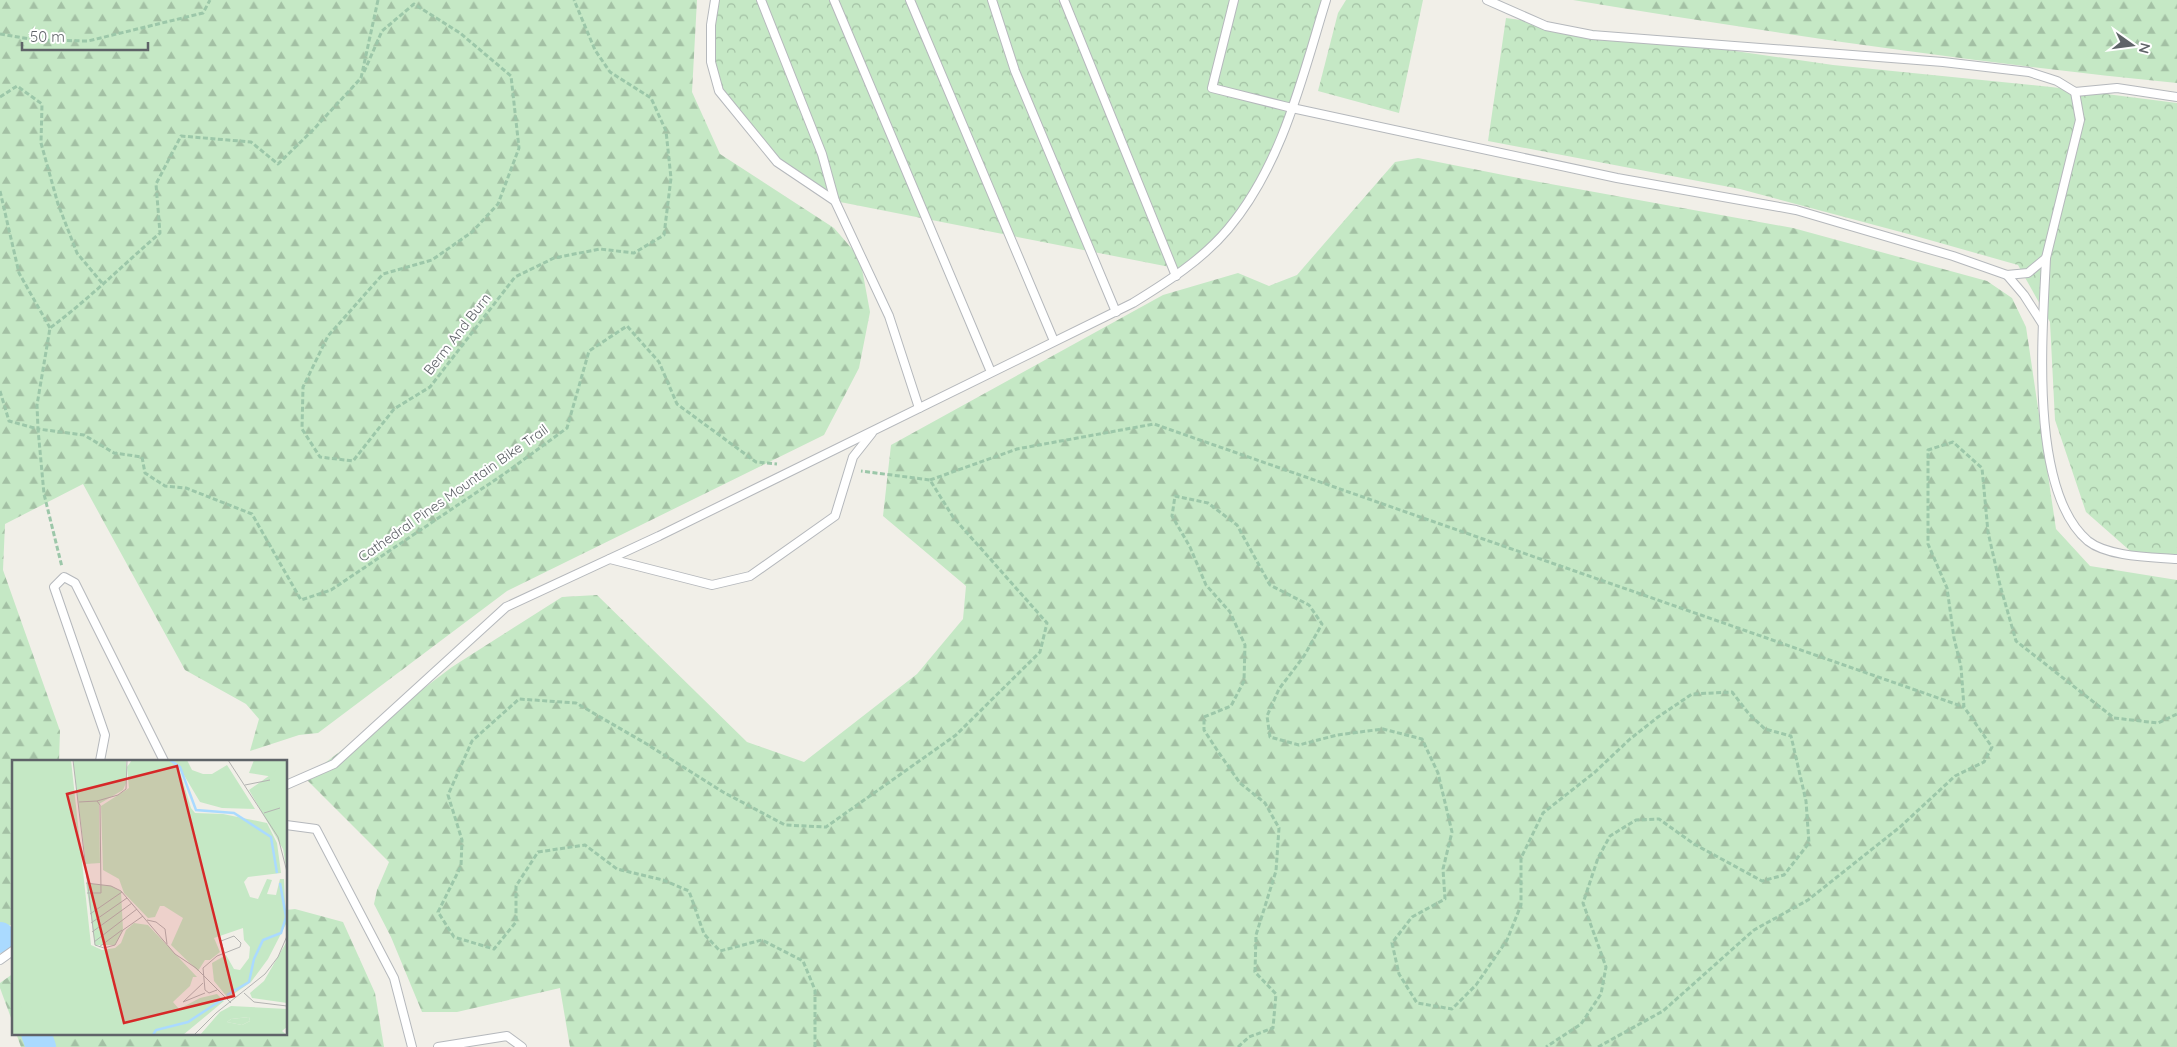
<svg xmlns="http://www.w3.org/2000/svg" width="2177" height="1047" viewBox="0 0 2177 1047" font-family="Quicksand,sans-serif">
  <style>
    .forest { fill: url(#forest-firs) }
    .park { fill: url(#park-crowns) }
    .lines { fill: none; stroke-linecap: round; stroke-linejoin: round }
    .river { stroke: #aadaff; stroke-width: 30 }
    .lane-casing { stroke: #b5b8bc; stroke-width: 10 }
    .path { stroke: #9cc7a9; stroke-width: 3; stroke-dasharray: 5 2.5; stroke-linecap: butt }
    .lane { stroke: #fff; stroke-width: 8 }
    .labels { text-anchor: middle; stroke-width: 4; stroke-linejoin: round; paint-order: stroke }
    .street-label { font-size: 14px; fill: #5f6368; stroke: #fff }
    .inset-river { fill: none; stroke: #aadaff; stroke-width: 2.5 }
    .inset-road { fill: none; stroke: #b3b3b1; stroke-width: 1 }
    .view { fill: #d62828; fill-opacity: 0.15; stroke: #d62828; stroke-width: 2.5 }
    .inset-edge { fill: none; stroke: #5f6368; stroke-width: 2.5 }
  </style>
  <defs>
    <pattern id="forest-firs" width="22" height="20" patternUnits="userSpaceOnUse" patternTransform="scale(1.25)"><rect width="22" height="20" fill="#c5e8c5"/><path d="M5 1l3.5 6h-7zM16 11l3.5 6h-7z" fill="#a3c0a4"/></pattern>
    <pattern id="park-crowns" width="20" height="18" patternUnits="userSpaceOnUse" patternTransform="scale(1.25)"><rect width="20" height="18" fill="#c5e8c5"/><path d="M2 6a3 3 0 1 1 6 0M12 15a3 3 0 1 1 6 0" fill="none" stroke="#a3c0a4"/></pattern>
  </defs>
  <rect width="100%" height="100%" fill="#f1efe8"/>
  <g class="forest">
    <path d="M0 0H697L692 92 720 154 834 228 860 258 870 312 859 368 824 435 507 591 318 733 299 735 250 751 259 719 246 704 185 670 83 484 5 524 3 570 60 731 59 761H14V923L0 931Z"/>
    <path d="M1573 0H2177V83C1975 63 1773 33 1573 0Z"/>
    <path d="M1418 158 1534 181 1793 228 1987 281 2012 298 2026 327 2056 529 2090 566 2177 580V1047H570L560 988 457 1012H422L391 937 374 904 377 890 389 862 305 778 452 667 562 597 597 595 747 742 804 762 917 674 963 619 966 586 883 516 891 445 1163 295 1238 273 1269 286 1297 275 1395 162Z"/>
    <path d="M295 909 343 922 375 993 384 1047H21L16 1033H286V910Z"/>
    <path d="M14 973V1026L0 988V983Z"/>
  </g>
  <g class="park">
    <path d="M715 0H1326C1301 78 1279 161 1229 227 1217 243 1200 256 1185 270L835 201 777 162 719 91 711 62Z"/>
    <path d="M1346 0H1423L1399 113 1318 91 1338 13Z"/>
    <path d="M1506 18 1833 65 2051 87 2177 103V558L2136 556 2086 512 2055 420 2050 322 2018 265 1912 235 1740 189 1488 141Z"/>
  </g>
  <g class="lines">
    <g class="river">
      <path d="M0 937V938"/>
      <path d="M36 1033 41 1047"/>
    </g>
    <defs>
      <g id="lane">
        <path d="M715 0 711 25V62L719 91 777 162 835 201 889 316 919 408"/>
        <path d="M761 0 822 154 835 201"/>
        <path d="M834 0 991 372"/>
        <path d="M910 0 1054 341"/>
        <path d="M992 0 1015 71 1116 312"/>
        <path d="M1064 0 1176 276"/>
        <path d="M1234 0 1212 88 1292 108 1617 178 1796 210 1953 256 2007 275 2028 273 2046 258 2080 120 2075 92"/>
        <path d="M1487 0 1546 26 1592 35 1943 62 2029 72 2057 81 2075 92 2117 88 2177 97"/>
        <path d="M2046 258C2043 329 2028 490 2088 541 2108 557 2152 557 2177 559"/>
        <path d="M2007 275 2024 295 2042 323"/>
        <path d="M610 559 712 585 750 576 835 516 853 457 872 433"/>
        <path d="M100 761 105 735 54 587 64 577 75 583 164 761"/>
        <path d="M286 785 334 764 506 607 659 536 1133 303C1167 282 1202 260 1228 229 1282 165 1302 78 1326 0"/>
        <path d="M286 825 316 829 394 978 412 1047"/>
        <path d="M0 960 14 950"/>
        <path d="M438 1047 507 1036 522 1047"/>
      </g>
    </defs>
    <use href="#lane" class="lane-casing"/>
    <g class="path">
      <path d="M378 0 361 78 314 129 278 164 251 142 181 136 156 184 160 233C123 265 89 299 50 328L37 405 38 429 84 435 114 453 142 457 145 473 165 486 186 488 252 514 301 600 331 590 504 474 567 428 589 351 627 326 659 362 677 404 756 462 777 464"/>
      <path d="M0 34 36 40 88 41 203 13 210 0"/>
      <path d="M364 72 382 31 414 4 460 33 511 76 519 148 498 204 472 232 432 260 383 274 328 336 303 387 302 429 320 457 353 461 394 409 430 387 515 277 554 258 600 249 634 253 664 235 671 178 666 131 651 98 610 72 595 50 574 0"/>
      <path d="M0 97 17 86 42 104 41 143 58 204 77 253 102 283"/>
      <path d="M0 191 19 273 50 328"/>
      <path d="M0 391 9 421 38 429 44 494 62 567"/>
      <path d="M930 480 1017 449 1154 424 1964 707"/>
      <path d="M815 1047V990L803 961 762 940 720 951 704 934 689 891 663 880 617 869 585 845 538 852 516 886V922L494 949 454 937 438 912 461 866 462 840 448 795 472 741 519 699 576 703 645 743 723 792 785 825 826 827 956 735 1040 652 1047 623 953 517 930 480 861 471"/>
      <path d="M1238 1047 1249 1037 1273 1028 1276 994 1255 972 1256 935 1276 871 1279 828 1265 803 1240 783 1219 753 1204 730V717L1231 706 1244 681 1245 645 1230 612 1206 585 1190 547 1172 516 1175 496 1208 503 1237 525 1270 585 1309 605 1322 624 1304 656 1279 689 1267 716 1270 737 1299 745 1337 735 1383 729 1422 739 1438 773 1452 832 1443 869 1445 899 1412 917 1392 943 1399 974 1417 1003 1452 1009 1476 985 1507 940 1521 905V858L1543 813 1595 772 1630 739 1658 717 1692 694 1732 692 1749 714 1765 729 1791 736 1806 801 1809 843 1784 875 1762 881 1694 844 1659 819 1636 820 1610 836 1598 858 1583 903 1606 967 1601 994 1581 1024 1546 1047"/>
      <path d="M1598 1047 1663 1011 1754 930 1808 900 1900 827 1955 776 1984 762 1992 747 1964 707 1961 667 1954 638 1947 588 1928 544V450L1953 442 1982 468 1988 532 2000 585 2016 641 2114 718 2158 723 2177 714"/>
    </g>
    <use href="#lane" class="lane"/>
  </g>
  <g class="labels">
    <g class="street-label">
      <text transform="translate(457 334) rotate(-52)" y="5">Berm And Burn</text>
      <text transform="translate(453 493) rotate(-35)" y="5">Cathedral Pines Mountain Bike Trail</text>
    </g>
  </g>
  <g transform="translate(12 760)">
    <rect width="275" height="275" fill="#f1efe8"/>
    <path d="M237 257 238 261 230 265 215 262 219 259Z" fill="#c5e8c5"/>
    <path d="M0 0H59L79 185 90 190 103 188 109 183 114 170 122 163 136 165 185 217H181L178 226 161 242 167 249 188 238 205 234 212 241 171 275H0ZM120 0H175L180 10 191 14H200L215 5 243 49 210 48 188 42 166 5 179 48 183 53 211 54 255 63 265 83 269 113 236 117 232 122 238 137 246 139 255 119 260 120 255 134 264 135 268 119H272L274 164 256 199 239 222 216 238 202 221 200 203 214 195 222 209 228 210 237 198 238 187 232 180 231 168 202 178 208 192 198 200H193L186 211 159 185 171 158 152 146H148L143 157 136 158 112 133 107 119 91 110 89 46 117 28 115 7ZM242 0H275V57L262 17 237 13ZM275 181V243L240 238 238 233 252 221ZM219 246 275 249V267L270 271 275 275H188L208 252ZM237 257 238 261 230 265 215 262 219 259Z" fill="#c5e8c5" fill-rule="evenodd"/>
    <path d="M61 0H114V23L111 30 87 44 88 103 74 104ZM275 3V112L271 89 237 30ZM74 123 99 126 109 131 111 170 103 185H83ZM0 169 10 254 0 255Z" fill="#c5e8c5"/>
    <path class="inset-river" d="M158 0 168 7 184 50 222 53 259 77 265 113M215 235 237 222 242 199 251 180 269 173 274 157 268 123M141 275 144 270 176 262 211 239"/>
    <path class="inset-road" d="M61 0 83 185 92 188 103 185 111 170 131 156M216 0 266 77 275 112M233 25 258 20M85 41 106 35 114 29 115 0M67 42 85 41 88 45 89 133H75M252 53 268 48M74 123 99 126 109 131 163 194 184 208 219 243M78 154 110 132M135 160 144 162 153 169 155 184M79 163 115 138M80 172 120 143M82 182 125 149M87 187 110 170M191 223 171 242 193 233M205 230 197 233 193 230 191 208 205 196 228 187 229 183 222 176 209 181 212 192M232 233 242 242 275 246M182 275 204 253 253 214 266 197 275 176"/>
    <path class="view" d="M165 6 222 236 112 263 55 34Z"/>
    <rect width="275" height="275" class="inset-edge"/>
  </g>
  <g transform="translate(2132 45) rotate(104)" stroke="#ffffff" stroke-width="4" paint-order="stroke">
  <path d="M0-4L9 19L0 12L-9 19Z" fill="#5f6368"/>
  <text y="-8" font-size="14" font-weight="bold" text-anchor="middle" fill="#5f6368">N</text>
  </g>
  <path d="M22 42v8h126v-8" fill="none" stroke="#5f6368" stroke-width="2.5"/>
  <text x="30" y="42" font-size="15" fill="#5f6368" stroke="#ffffff" stroke-width="4" paint-order="stroke">50 m</text>
</svg>
